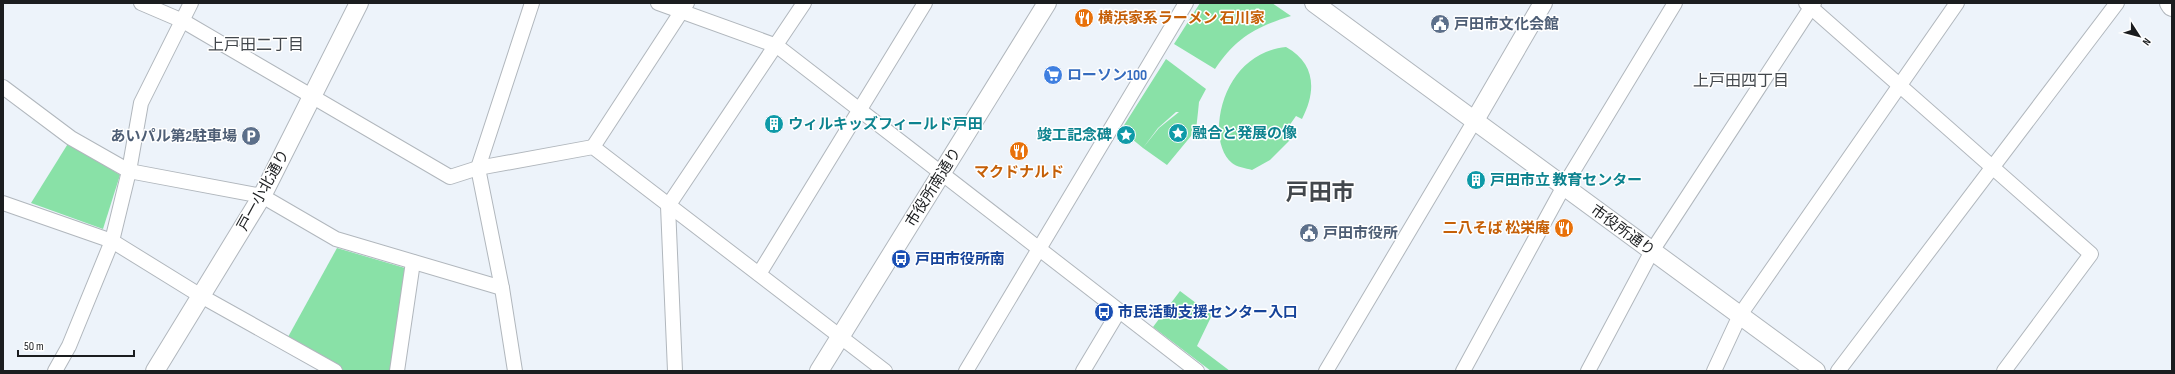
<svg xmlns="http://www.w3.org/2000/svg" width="2175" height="374" viewBox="0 0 2175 374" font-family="'Sofia Sans Condensed','Noto Sans JP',sans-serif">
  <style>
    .green { fill: #89e1a7 }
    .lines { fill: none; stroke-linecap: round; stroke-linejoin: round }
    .minor-casing { stroke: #b1b7bd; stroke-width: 16 }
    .tertiary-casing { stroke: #b1b7bd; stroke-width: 20 }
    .secondary-casing { stroke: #b1b7bd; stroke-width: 22 }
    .minor { stroke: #fff; stroke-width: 14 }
    .tertiary { stroke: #fff; stroke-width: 18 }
    .secondary { stroke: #fff; stroke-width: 20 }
    .labels { text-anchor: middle; stroke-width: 3; stroke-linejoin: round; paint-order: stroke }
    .food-label { font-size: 15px; font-weight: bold; fill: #c56008; stroke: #fff; text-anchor: start }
    .service-label { font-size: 15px; font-weight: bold; fill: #4e5e75; stroke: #fff; text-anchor: start }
    .shop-label { font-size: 15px; font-weight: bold; fill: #366cbe; stroke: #fff; text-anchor: start }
    .culture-label { font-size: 15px; font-weight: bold; fill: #0d838f; stroke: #fff; text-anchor: start }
    .street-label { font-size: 15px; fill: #1b1d1f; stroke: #fff }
    .transit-label { font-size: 15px; font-weight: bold; fill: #164399; stroke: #fff; text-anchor: start }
    .neighbourhood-label { font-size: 16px; fill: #42474c; stroke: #fff }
    .town-label { font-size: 23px; font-weight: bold; fill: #42474c; stroke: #fff }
  </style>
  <rect width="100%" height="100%" fill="#edf3fa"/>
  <g class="green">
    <path d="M1200 3H1272L1291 16C1255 27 1236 38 1215 69L1174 44Z"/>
    <path d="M1286 47C1315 63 1317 90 1302 119L1296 116 1284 133 1290 140 1270 160 1252 170C1246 168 1236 167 1232 163 1223 156 1219 141 1219 130 1219 90 1244 51 1286 47Z"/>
    <path d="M1166 59 1206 89 1199 102 1198 112 1196 111 1198 112 1196 130 1167 165 1143 148 1159 128 1179 112H1176L1158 128 1143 148 1121 130Z"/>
    <path d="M69 142 120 175 103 229 31 203Z"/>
    <path d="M337 248 405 268 391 371H345L288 337Z"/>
    <path d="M1180 291 1212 315 1197 346 1230 371H1211L1153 327Z"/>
  </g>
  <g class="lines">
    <defs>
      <g id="minor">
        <path d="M141 3 183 21 450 177 478 168 593 147 885 371"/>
        <path d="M658 3 777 46 1197 371"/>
        <path d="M1806 3 2091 254 2004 371"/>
        <path d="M3 87 71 138 129 171 262 196 336 239 502 288"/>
        <path d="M593 147 687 3"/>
        <path d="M3 203 112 241 201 296 335 371"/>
        <path d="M759 274 925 3"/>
        <path d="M55 371 69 346 112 241 129 171 141 103 191 3"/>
        <path d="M397 371 413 262"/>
        <path d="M515 371 502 288 478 168 532 3"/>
        <path d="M675 371 668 206 804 3"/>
        <path d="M966 371 1186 3"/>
        <path d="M1083 371 1119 311"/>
        <path d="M1326 371 1475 120"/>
        <path d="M1463 371 1564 186 1675 3"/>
        <path d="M1588 371 1652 251 1814 3"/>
        <path d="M1714 371 1740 315 1957 3"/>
        <path d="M1838 371 2117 3"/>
      </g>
      <g id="tertiary">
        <path d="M1314 3 1816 371"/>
        <path d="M1475 120 1543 3"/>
        <path d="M155 371 262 196 359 3"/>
        <path d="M819 371 1047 3"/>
      </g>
      <path id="secondary" d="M2170 3 2172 6"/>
    </defs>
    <use href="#minor" class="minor-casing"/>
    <use href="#tertiary" class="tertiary-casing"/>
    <use href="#secondary" class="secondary-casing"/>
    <use href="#minor" class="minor"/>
    <use href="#tertiary" class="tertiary"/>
    <use href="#secondary" class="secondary"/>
  </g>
  <defs>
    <symbol id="restaurant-disc" viewBox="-11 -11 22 22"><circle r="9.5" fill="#e8710a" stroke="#fff"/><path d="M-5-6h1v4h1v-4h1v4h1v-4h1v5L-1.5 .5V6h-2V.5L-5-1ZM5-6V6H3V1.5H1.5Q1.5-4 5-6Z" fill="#fff"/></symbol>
    <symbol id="civic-disc" viewBox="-11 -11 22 22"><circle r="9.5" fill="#5c6f8a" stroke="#fff"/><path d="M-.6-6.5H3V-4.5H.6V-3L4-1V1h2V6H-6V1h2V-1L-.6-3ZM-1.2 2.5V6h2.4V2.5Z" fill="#fff"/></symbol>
    <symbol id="supermarket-disc" viewBox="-11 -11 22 22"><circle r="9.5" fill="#3f7fe0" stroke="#fff"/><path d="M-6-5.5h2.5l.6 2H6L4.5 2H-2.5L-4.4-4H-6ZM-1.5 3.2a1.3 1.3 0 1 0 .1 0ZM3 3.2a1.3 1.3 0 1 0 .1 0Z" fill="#fff"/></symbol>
    <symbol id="building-disc" viewBox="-11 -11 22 22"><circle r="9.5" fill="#0f9aa8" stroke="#fff"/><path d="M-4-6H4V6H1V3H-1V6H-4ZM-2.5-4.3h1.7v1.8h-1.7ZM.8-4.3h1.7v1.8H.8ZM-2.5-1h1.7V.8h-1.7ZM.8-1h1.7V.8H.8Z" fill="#fff"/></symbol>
    <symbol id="sight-disc" viewBox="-11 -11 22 22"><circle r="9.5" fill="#0f9aa8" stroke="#fff"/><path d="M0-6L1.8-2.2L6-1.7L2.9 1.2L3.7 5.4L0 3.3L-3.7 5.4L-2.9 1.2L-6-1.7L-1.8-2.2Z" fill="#fff"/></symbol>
    <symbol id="parking-disc" viewBox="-11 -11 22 22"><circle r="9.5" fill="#5c6f8a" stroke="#fff"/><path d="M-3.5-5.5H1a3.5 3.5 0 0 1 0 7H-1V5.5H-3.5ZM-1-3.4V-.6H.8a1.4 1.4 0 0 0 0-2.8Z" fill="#fff"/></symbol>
    <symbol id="bus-disc" viewBox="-11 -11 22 22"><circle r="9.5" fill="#1a4fb4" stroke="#fff"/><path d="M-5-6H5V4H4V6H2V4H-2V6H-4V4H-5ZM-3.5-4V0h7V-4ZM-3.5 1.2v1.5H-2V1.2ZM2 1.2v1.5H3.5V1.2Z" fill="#fff"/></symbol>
  </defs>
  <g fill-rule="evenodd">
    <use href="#restaurant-disc" x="1073" y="7" width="22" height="22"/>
    <use href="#civic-disc" x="1429" y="13" width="22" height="22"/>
    <use href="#supermarket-disc" x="1042" y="64" width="22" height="22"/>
    <use href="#building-disc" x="763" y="113" width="22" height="22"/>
    <use href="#sight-disc" x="1167" y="122" width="22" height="22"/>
    <use href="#sight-disc" x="1115" y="124" width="22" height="22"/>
    <use href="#parking-disc" x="240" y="125" width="22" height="22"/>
    <use href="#restaurant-disc" x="1008" y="140" width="22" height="22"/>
    <use href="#building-disc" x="1465" y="169" width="22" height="22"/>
    <use href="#restaurant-disc" x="1553" y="217" width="22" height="22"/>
    <use href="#civic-disc" x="1298" y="222" width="22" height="22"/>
    <use href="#bus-disc" x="890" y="248" width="22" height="22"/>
    <use href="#bus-disc" x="1093" y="301" width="22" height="22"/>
  </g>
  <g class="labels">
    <g class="food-label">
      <text x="1098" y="23">横浜家系ラーメン 石川家</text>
      <text x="1019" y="177" text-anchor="middle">マクドナルド</text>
      <text x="1550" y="233" text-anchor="end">二八そば 松栄庵</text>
    </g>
    <g class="service-label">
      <text x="1454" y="29">戸田市文化会館</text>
      <text x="237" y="141" text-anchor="end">あいパル第2駐車場</text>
      <text x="1323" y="238">戸田市役所</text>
    </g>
    <g class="shop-label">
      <text x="1067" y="80">ローソン100</text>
    </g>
    <g class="culture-label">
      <text x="788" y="129">ウィルキッズフィールド戸田</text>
      <text x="1192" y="138">融合と発展の像</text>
      <text x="1112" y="140" text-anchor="end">竣工記念碑</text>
      <text x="1490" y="185">戸田市立 教育センター</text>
    </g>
    <g class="street-label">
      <text transform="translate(933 187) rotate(-58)" y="5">市役所南通り</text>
      <text transform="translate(263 190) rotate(-61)" y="5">戸一小北通り</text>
      <text transform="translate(1623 230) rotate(36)" y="5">市役所通り</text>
    </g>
    <g class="transit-label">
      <text x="915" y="264">戸田市役所南</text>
      <text x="1118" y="317">市民活動支援センター入口</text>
    </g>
    <g class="neighbourhood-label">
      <text x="256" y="50">上戸田二丁目</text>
      <text x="1741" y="86">上戸田四丁目</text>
    </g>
    <g class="town-label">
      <text x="1320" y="200">戸田市</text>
    </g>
  </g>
  <rect width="2175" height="374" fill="none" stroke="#1b1d1f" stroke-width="8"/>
  <g transform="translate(2139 36) rotate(126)" stroke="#ffffff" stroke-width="3" paint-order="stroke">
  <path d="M0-3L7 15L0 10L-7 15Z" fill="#1b1d1f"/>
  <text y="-6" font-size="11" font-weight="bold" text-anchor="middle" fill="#1b1d1f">N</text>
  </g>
  <path d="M18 350v6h116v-6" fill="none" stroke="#1b1d1f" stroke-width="2"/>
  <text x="24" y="350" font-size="12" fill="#1b1d1f" stroke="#ffffff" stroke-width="3" paint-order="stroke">50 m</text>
</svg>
